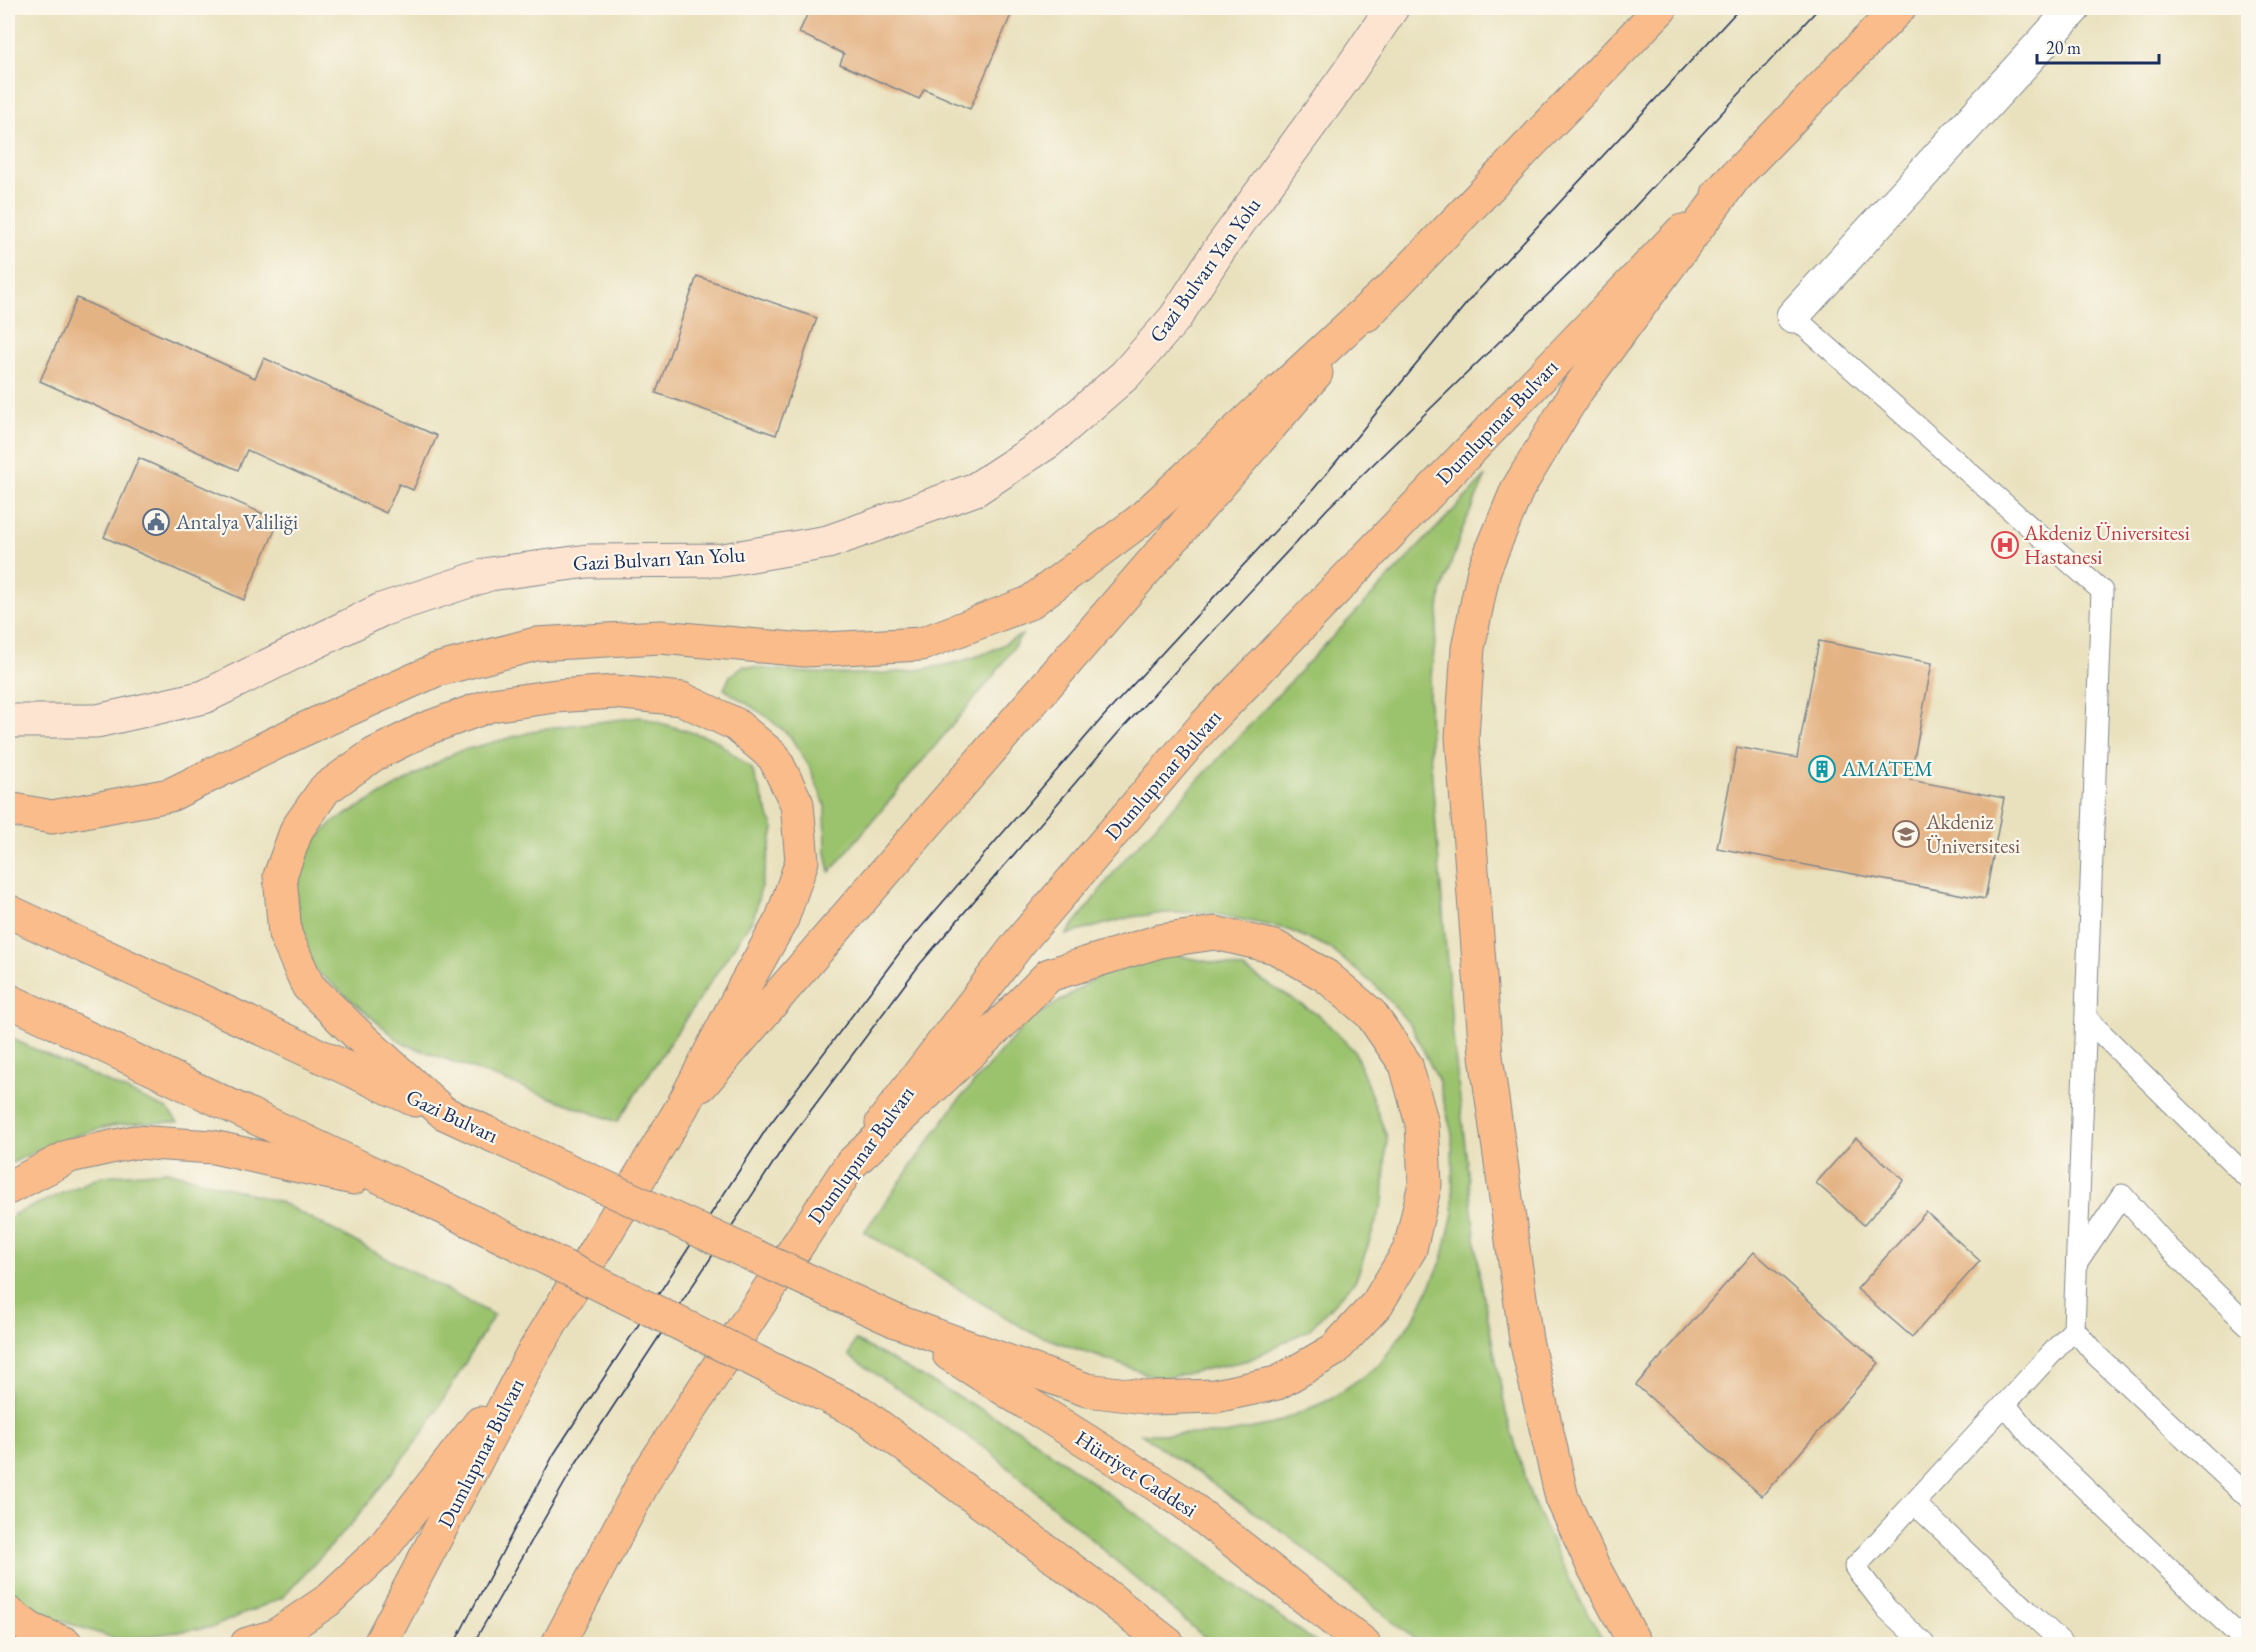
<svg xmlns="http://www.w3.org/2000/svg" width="2256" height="1652" viewBox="0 0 2256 1652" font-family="'EB Garamond',serif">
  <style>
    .grass { fill: #9bc26d; stroke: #5b7866; stroke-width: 1.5 }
    .building { fill: #e4b384 }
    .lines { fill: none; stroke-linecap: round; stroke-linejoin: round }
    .service-casing { stroke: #82888e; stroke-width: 23 }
    .minor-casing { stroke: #82888e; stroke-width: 35 }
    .secondary-casing { stroke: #82888e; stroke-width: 35 }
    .primary-casing { stroke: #82888e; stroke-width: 35 }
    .trunk-casing { stroke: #82888e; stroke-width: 35 }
    .service { stroke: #fff; stroke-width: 21 }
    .minor { stroke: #fff; stroke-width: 33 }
    .secondary { stroke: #fde4d0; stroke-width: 33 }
    .primary { stroke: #f9bc8a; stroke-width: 33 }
    .trunk { stroke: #f9bc8a; stroke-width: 33 }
    .tram { stroke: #1b2f5e; stroke-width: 1.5 }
    .trunk-bridge-casing { stroke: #82888e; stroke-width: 35; stroke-linecap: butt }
    .trunk-bridge { stroke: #f9bc8a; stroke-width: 33 }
    .labels { text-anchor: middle; stroke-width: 4.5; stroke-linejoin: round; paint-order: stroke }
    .street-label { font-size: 21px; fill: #1b2f5e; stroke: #fbf7ec }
    .service-label { font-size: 21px; fill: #4e5e75; stroke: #fbf7ec; text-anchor: start }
    .health-label { font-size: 21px; fill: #be3a42; stroke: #fbf7ec; text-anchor: start }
    .culture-label { font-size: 21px; fill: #0d838f; stroke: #fbf7ec; text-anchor: start }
    .education-label { font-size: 21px; fill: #785e54; stroke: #fbf7ec; text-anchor: start }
  </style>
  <rect width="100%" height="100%" fill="#fbf7ec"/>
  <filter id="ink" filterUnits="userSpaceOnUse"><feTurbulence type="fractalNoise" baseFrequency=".0167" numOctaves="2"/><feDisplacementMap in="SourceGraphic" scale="12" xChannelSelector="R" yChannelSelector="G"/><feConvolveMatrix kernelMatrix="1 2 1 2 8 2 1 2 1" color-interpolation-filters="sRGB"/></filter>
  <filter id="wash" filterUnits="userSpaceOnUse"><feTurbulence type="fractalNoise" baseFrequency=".008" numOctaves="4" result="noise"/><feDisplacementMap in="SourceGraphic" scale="24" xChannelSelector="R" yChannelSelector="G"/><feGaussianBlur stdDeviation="1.35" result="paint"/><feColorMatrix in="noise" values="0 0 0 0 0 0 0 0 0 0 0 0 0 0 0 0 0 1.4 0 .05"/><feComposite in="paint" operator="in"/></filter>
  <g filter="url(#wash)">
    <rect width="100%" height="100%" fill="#e9e1bd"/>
    <g class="grass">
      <path d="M1486 476 1463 528 1441 593 1429 693 1430 752 1453 1037 1479 1272 1506 1413 1531 1497 1572 1585 1605 1644H1420L1294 1540 1141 1434H1225L1273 1424 1329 1400 1379 1365 1418 1312 1442 1260 1453 1213 1452 1134 1439 1082 1411 1026 1378 988 1328 947 1286 929 1205 912 1165 913 1131 917 1066 935 1122 862 1317 653Z"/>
      <path d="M1022 635 995 674 830 872 826 853 825 805 809 766 790 736 763 714 724 689 730 676 743 666C820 676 905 681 981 655 995 650 1009 641 1022 635Z"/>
      <path d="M640 717 714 739 752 769 774 829 754 917 617 1122 402 1043 313 968 297 911 295 860 333 822 456 752 547 728Z"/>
      <path d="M1166 953 1244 969 1320 1016 1355 1052 1387 1137 1383 1201 1356 1280 1309 1330 1249 1360 1161 1379 1032 1333 864 1232 957 1102 1026 1023 1097 977Z"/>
      <path d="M8 1037 167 1109 178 1122C152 1123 124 1122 99 1129 68 1137 35 1150 8 1165Z"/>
      <path d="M167 1171 280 1202 494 1315 423 1433 354 1521 283 1597 213 1627 120 1640 33 1612 8 1590V1221L14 1214 102 1176Z"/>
      <path d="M855 1340 1019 1430 1318 1644H1212L987 1449 849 1356Z"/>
    </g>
    <g id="blocks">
      <g class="building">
        <path d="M810 8H1014L970 109 924 89 919 99 840 64 844 54 799 33Z"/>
        <path d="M697 276 817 318 776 435 656 393Z"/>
        <path d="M77 298 255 378 264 358 437 436 413 490 399 484 386 513 247 450 238 470 40 381Z"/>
        <path d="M139 458 279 521 244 600 104 537Z"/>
        <path d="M1819 641 1932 663 1910 780 2004 798 1985 899 1717 848 1737 747 1797 758Z"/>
        <path d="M1856 1138 1904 1180 1864 1225 1816 1183Z"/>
        <path d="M1926 1212 1980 1261 1912 1337 1857 1289Z"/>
        <path d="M1754 1252 1879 1363 1762 1496 1636 1385Z"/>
      </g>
    </g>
  </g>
  <g filter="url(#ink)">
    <use href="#blocks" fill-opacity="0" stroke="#82888e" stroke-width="1.5"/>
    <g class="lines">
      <defs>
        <g id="service">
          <path d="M1793 316 2102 591 2074 1329 1855 1567 1887 1609 1924 1644"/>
          <path d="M2087 1019 2248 1178"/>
          <path d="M2077 1262 2122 1195 2167 1246 2248 1325"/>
          <path d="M2074 1329 2096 1355 2248 1497"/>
          <path d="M2005 1404 2033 1439 2248 1644"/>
          <path d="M1914 1503 2063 1644"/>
        </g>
        <path id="minor" d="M1793 316 2074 8"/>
        <path id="secondary" d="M8 721H97L204 697 381 610 490 574 588 561 723 560 828 542 976 489 1048 442 1125 375 1175 318 1219 250 1346 76 1392 8"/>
        <g id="primary">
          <path d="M1718 194 1899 8"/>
          <path d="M1366 315 1661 8"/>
          <path d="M701 1085 1316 373"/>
          <path d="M882 1123 1019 943 1203 727 1682 231"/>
        </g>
        <g id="trunk">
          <path d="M8 809 52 817 170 795 298 732 436 670 536 644 660 637 805 650 922 644 1029 603 1138 522 1384 294"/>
          <path d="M8 911 415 1100"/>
          <path d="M8 1000 412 1192"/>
          <path d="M8 1188 70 1156 134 1142 213 1147 353 1178"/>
          <path d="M949 1354 1185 1503 1364 1644"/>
          <path d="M861 1413 1103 1593 1168 1644"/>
          <path d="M8 1613 32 1630 66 1644"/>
          <path d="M247 1644 275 1636 327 1601 382 1549 480 1423"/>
          <path d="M380 1644 529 1360 682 1107 745 985 782 919 802 861 797 804 774 757 735 724 682 699 615 692 556 696 491 705 425 729 373 755 325 789 297 829 280 876 285 934 308 986 357 1034 444 1113"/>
          <path d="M558 1644 648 1474 850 1165 1006 1019 1049 975 1160 941 1215 933 1275 947 1326 976 1371 1014 1406 1065 1422 1124 1425 1184 1410 1249 1377 1304 1334 1350 1277 1383 1215 1396 1152 1398 1087 1390 896 1321"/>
          <path d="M1635 1644 1593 1566 1562 1498 1526 1340 1486 1056 1462 737 1468 648 1484 570 1517 490 1575 393 1737 174"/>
        </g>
      </defs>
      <use href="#service" class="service-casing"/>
      <use href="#minor" class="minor-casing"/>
      <use href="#secondary" class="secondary-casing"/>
      <use href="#primary" class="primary-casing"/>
      <use href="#trunk" class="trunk-casing"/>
      <use href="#service" class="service"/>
      <use href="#minor" class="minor"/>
      <use href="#secondary" class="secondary"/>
      <use href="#primary" class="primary"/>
      <use href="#trunk" class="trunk"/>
      <g class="tram">
        <path d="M454 1644 554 1454 767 1128 904 947 1103 717 1312 491 1471 298 1740 8"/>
        <path d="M473 1644 576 1463 785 1145 920 964 1118 733 1328 508 1602 242 1819 8"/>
      </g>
      <defs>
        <g id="trunk-bridge">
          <path d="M444 1113 896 1321"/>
          <path d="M412 1192 861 1413"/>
        </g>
      </defs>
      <use href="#trunk-bridge" class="trunk-bridge-casing"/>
      <use href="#trunk-bridge" class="trunk-bridge"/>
    </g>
  </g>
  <defs>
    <symbol id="civic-ring" viewBox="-11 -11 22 22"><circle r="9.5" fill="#fbf7ec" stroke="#5c6f8a" stroke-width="1.5"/><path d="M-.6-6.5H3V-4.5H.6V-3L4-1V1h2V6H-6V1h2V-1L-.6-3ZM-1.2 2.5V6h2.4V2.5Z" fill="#5c6f8a"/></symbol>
    <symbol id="hospital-ring" viewBox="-11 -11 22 22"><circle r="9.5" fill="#fbf7ec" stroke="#e0444e" stroke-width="1.5"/><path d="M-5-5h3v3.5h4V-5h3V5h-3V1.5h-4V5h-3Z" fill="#e0444e"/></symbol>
    <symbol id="building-ring" viewBox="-11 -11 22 22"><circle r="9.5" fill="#fbf7ec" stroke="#0f9aa8" stroke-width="1.5"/><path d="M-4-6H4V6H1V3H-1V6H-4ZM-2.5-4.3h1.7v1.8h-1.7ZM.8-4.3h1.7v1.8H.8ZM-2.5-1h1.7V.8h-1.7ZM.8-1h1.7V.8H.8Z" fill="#0f9aa8"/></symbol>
    <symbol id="university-ring" viewBox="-11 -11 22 22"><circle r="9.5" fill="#fbf7ec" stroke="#8d6e63" stroke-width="1.5"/><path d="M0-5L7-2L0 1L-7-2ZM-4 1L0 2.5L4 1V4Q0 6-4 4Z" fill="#8d6e63"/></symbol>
  </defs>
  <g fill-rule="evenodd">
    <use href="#civic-ring" x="141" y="507" width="30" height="30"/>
    <use href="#hospital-ring" x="1990" y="530" width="30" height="30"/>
    <use href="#building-ring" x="1807" y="754" width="30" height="30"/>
    <use href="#university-ring" x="1891" y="819" width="30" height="30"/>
  </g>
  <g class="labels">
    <g class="street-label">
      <text transform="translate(1205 270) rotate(-54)" y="7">Gazi Bulvarı Yan Yolu</text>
      <text transform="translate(1497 422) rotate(-46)" y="7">Dumlupınar Bulvarı</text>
      <text transform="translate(659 559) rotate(-3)" y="7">Gazi Bulvarı Yan Yolu</text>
      <text transform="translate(1163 775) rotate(-49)" y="7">Dumlupınar Bulvarı</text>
      <text transform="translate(452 1116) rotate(25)" y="7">Gazi Bulvarı</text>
      <text transform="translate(861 1155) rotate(-54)" y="7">Dumlupınar Bulvarı</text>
      <text transform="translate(481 1453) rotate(-63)" y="7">Dumlupınar Bulvarı</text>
      <text transform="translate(1136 1474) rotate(33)" y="7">Hürriyet Caddesi</text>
    </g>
    <g class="service-label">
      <text x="176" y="529">Antalya Valiliği</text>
    </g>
    <g class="health-label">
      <text x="2024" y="540">Akdeniz Üniversitesi<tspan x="2024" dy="24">Hastanesi</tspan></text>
    </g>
    <g class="culture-label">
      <text x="1842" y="776">AMATEM</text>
    </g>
    <g class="education-label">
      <text x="1926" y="829">Akdeniz<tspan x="1926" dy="24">Üniversitesi</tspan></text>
    </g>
  </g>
  <rect width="2256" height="1652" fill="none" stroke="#fbf7ec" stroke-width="30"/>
  <path d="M2037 54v9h122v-9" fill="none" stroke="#1b2f5e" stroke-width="3"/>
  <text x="2046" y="54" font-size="18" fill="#1b2f5e" stroke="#fbf7ec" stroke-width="4.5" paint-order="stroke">20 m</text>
</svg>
